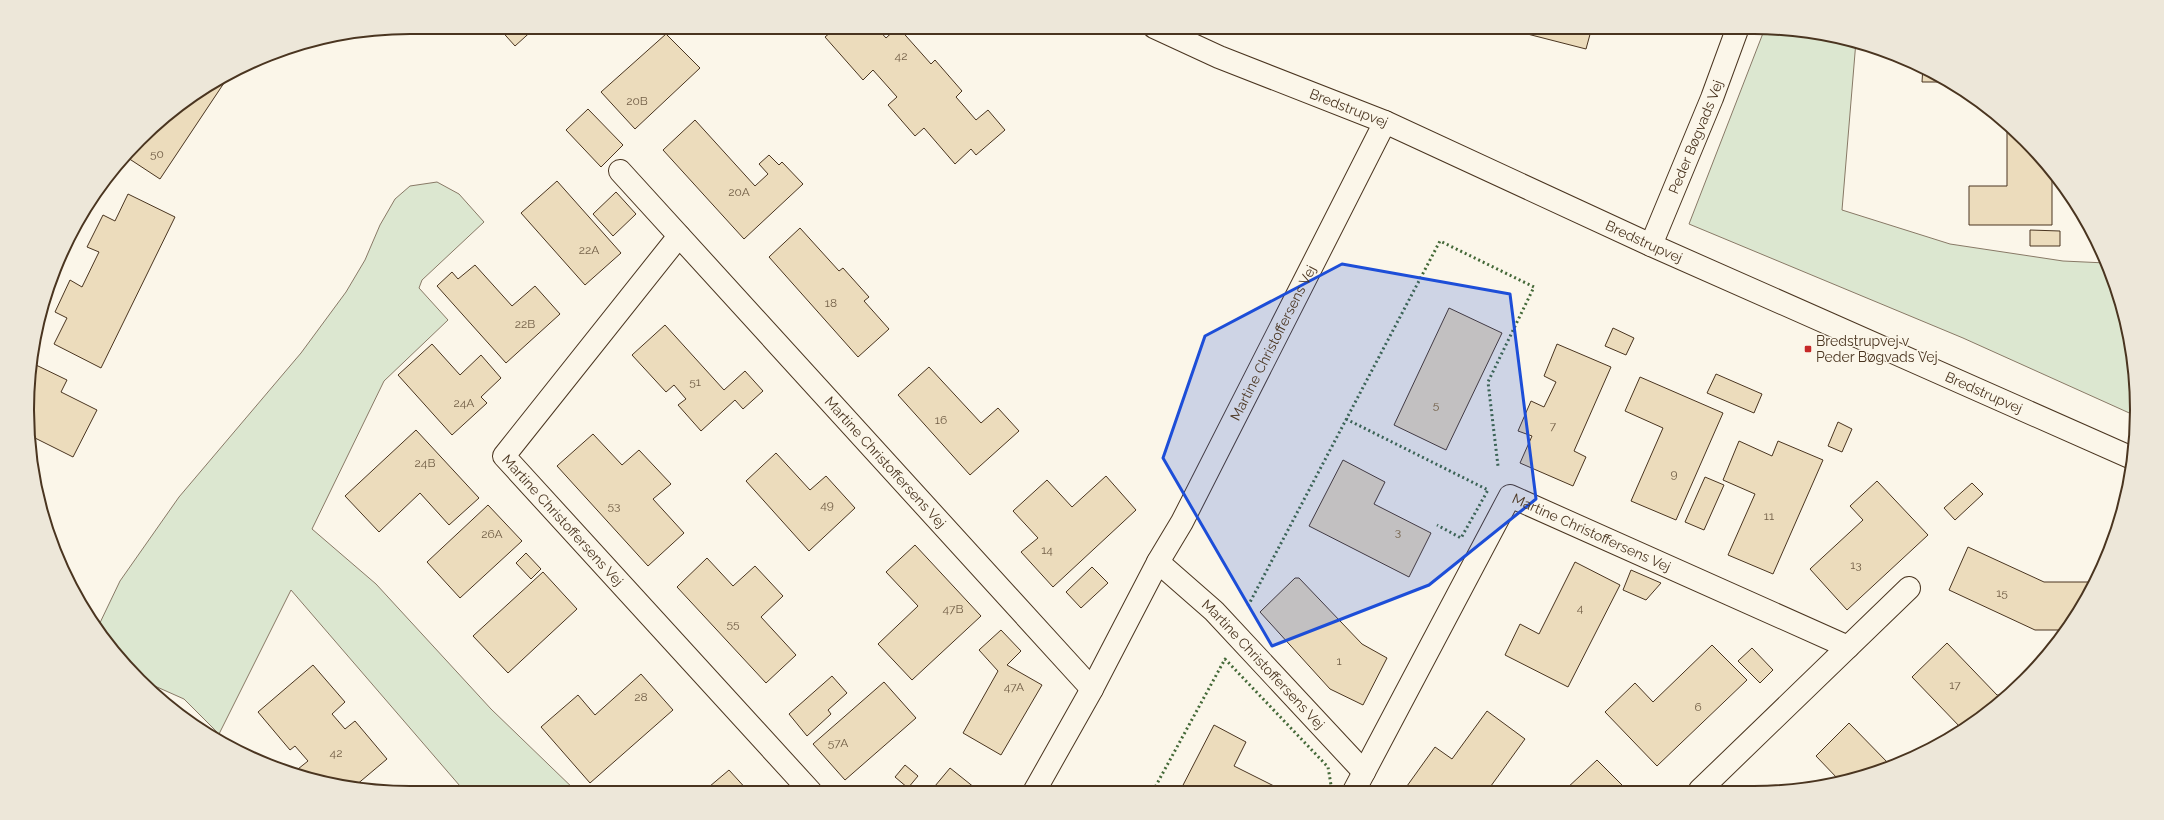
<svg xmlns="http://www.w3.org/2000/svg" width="2164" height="820" viewBox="0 0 2164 820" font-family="Raleway,sans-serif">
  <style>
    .green { fill: #dce7d0; stroke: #887966 }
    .building { fill: #ecdcbc; stroke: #4a3520 }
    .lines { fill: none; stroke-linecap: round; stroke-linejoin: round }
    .minor-casing { stroke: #4a3520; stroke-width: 24 }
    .tertiary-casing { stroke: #4a3520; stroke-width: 24 }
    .minor { stroke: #fbf6e9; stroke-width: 22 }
    .tertiary { stroke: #fbf6e9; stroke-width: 22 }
    .hedge { stroke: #436837; stroke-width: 3; stroke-dasharray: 2 3; stroke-linecap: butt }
    .marked { fill: #1d4ed8; fill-opacity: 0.2; stroke: #1d4ed8; stroke-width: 3; stroke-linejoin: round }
    .poi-dot { fill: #c62828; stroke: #fbf6e9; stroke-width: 1.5 }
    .labels { text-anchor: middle; stroke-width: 3; stroke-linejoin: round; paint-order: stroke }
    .number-label { font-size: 12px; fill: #725f47 }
    .street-label { font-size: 14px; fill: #4a3520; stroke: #fbf6e9 }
    .poi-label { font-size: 14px; fill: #4a3520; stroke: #fbf6e9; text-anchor: start }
    .rim { fill: none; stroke: #4a3520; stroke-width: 2 }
  </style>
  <rect width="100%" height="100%" fill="#fbf6e9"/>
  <g class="green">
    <path d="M1765 28 1856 41 1842 210 1950 244 2063 261 2106 263 2117 287 2134 360 2136 416 1963 338 1689 224Z"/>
    <path d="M437 182 459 194 484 222 422 280 419 288 448 320 384 381 312 529 376 584 491 709 578 793H466L291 590 219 734 184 699 148 683 97 629 120 581 179 497 301 353 346 292 365 260 380 225 395 199 410 186Z"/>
  </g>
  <g class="building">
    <path d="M498 27H536L515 46Z"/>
    <path d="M837 27H876L886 38 898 27 931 64 935 60 962 91 956 97 976 120 988 110 1005 130 976 155 971 149 955 164 924 128 915 136 888 105 897 97 873 70 863 80 825 37Z"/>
    <path d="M1500 27H1592L1586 49Z"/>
    <path d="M666 34 700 68 635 129 601 92Z"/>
    <path d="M1923 66 1924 67 1949 82H1922Z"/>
    <path d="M225 75 228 77 160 179 128 158 158 122Z"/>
    <path d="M588 109 623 145 601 167 566 130Z"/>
    <path d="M695 120 755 186 768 174 759 164 769 155 779 165 782 162 803 184 744 239 663 150Z"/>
    <path d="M2007 125 2042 158 2052 172V225H1969V186H2007Z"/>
    <path d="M557 181 621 253 585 285 521 213Z"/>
    <path d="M616 192 636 214 613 236 593 214Z"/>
    <path d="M128 194 175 217 101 368 54 344 67 318 55 312 70 280 82 287 99 252 87 247 103 215 115 221Z"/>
    <path d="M800 228 839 271 843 268 869 297 864 301 889 329 858 357 769 257Z"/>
    <path d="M2030 230 2060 231V246H2030Z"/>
    <path d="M475 265 512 306 535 286 560 314 506 363 437 286 452 272 458 279Z"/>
    <path d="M1449 308 1502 333 1446 450 1394 425Z"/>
    <path d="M665 325 724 390 745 371 763 391 743 409 735 400 701 431 678 405 686 399 674 385 666 392 632 355Z"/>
    <path d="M1613 328 1634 338 1626 355 1605 346Z"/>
    <path d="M432 344 460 375 481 355 501 378 481 397 487 403 452 435 398 375Z"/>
    <path d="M1557 344 1611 367 1574 451 1586 457 1573 486 1520 463 1532 436 1518 431 1531 401 1544 407 1556 382 1544 376Z"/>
    <path d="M36 365 67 380 61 392 97 410 73 457 33 437 31 376Z"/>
    <path d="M929 367 981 423 998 408 1019 431 970 475 898 395Z"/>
    <path d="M1716 374 1762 394 1754 413 1707 393Z"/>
    <path d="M1640 377 1723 413 1676 520 1631 501 1663 428 1625 411Z"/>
    <path d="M1838 422 1852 429 1842 452 1828 446Z"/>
    <path d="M416 430 479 498 449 525 420 493 379 532 345 496Z"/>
    <path d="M593 434 622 465 639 450 671 484 653 499 684 533 648 566 557 466Z"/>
    <path d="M1739 441 1772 456 1778 441 1823 460 1773 574 1728 555 1755 494 1723 480Z"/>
    <path d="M776 453 810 490 826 476 855 508 809 551 746 481Z"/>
    <path d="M1343 460 1385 482 1374 504 1431 533 1409 577 1309 526Z"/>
    <path d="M1106 476 1136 510 1053 587 1021 552 1038 538 1013 511 1047 480 1072 507Z"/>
    <path d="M1705 477 1724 485 1704 530 1685 522Z"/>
    <path d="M1877 481 1928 535 1847 610 1810 569 1863 520 1850 506Z"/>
    <path d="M1972 483 1983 494 1955 520 1944 508Z"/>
    <path d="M488 505 522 541 460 598 427 562Z"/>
    <path d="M915 545 981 616 912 680 878 644 918 606 886 572Z"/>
    <path d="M1968 547 2044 582H2094L2086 602 2062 630H2035L1949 590Z"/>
    <path d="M526 553 541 569 531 579 516 563Z"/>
    <path d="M707 558 733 586 755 566 783 596 761 617 796 655 766 683 677 587Z"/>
    <path d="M1575 562 1620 585 1568 687 1505 655 1520 624 1539 634Z"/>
    <path d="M1092 567 1108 583 1081 608 1066 592Z"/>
    <path d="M1631 570 1661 583 1646 600 1623 590Z"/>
    <path d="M543 572 577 609 508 673 473 636Z"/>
    <path d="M1295 578H1299L1362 644 1387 658 1363 705 1330 689 1260 612Z"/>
    <path d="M1001 630 1021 651 1007 665 1042 685 1001 755 963 733 998 671 979 650Z"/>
    <path d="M1947 643 1997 695 2009 696 1961 728 1912 677Z"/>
    <path d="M1712 645 1747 680 1657 766 1605 712 1635 683 1653 702Z"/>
    <path d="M1752 648 1773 670 1760 683 1738 661Z"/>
    <path d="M313 665 345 702 332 714 345 729 355 721 387 759 355 786 311 780 293 773 308 761 295 746 290 750 258 712Z"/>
    <path d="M641 674 673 710 590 783 541 727 578 695 595 715Z"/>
    <path d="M832 676 847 693 828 710 831 714 807 736 789 714Z"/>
    <path d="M884 682 916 718 845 780 813 744Z"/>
    <path d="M1487 711 1525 739 1488 790 1414 791 1407 786 1435 747 1452 759Z"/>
    <path d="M1849 723 1889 764 1838 779 1816 756Z"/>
    <path d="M1214 725 1246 742 1234 766 1284 791H1180Z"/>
    <path d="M1597 760 1627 790H1565Z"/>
    <path d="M905 765 918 776 908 788 895 777Z"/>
    <path d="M950 768 980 792H930Z"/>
    <path d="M729 770 749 792H703Z"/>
  </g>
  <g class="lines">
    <defs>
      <g id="minor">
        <path id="s1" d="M620 171 1092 689"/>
        <path id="s2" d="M679 236 504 456 811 792"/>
        <path id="s3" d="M1651 245 1712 98 1738 27"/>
        <path id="s4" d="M1158 562 1214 611 1364 772"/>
        <path d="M1700 790 1909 588"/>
        <path id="s5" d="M1354 791 1510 496 1848 647"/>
        <path id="s6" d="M1034 792 1092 689 1158 562 1182 522 1385 122"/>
      </g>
      <g id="tertiary">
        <path id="s7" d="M1154 27 1219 57 1385 122 1651 245 2132 458"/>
      </g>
    </defs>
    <use href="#minor" class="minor-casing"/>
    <use href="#tertiary" class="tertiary-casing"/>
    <use href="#minor" class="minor"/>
    <use href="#tertiary" class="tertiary"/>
    <g class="hedge">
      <path d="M1346 419 1488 490 1461 538 1437 525"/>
      <path d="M1248 606 1440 241 1534 287 1488 382 1498 466"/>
      <path d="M1153 791 1225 659 1328 767 1332 791"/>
    </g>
  </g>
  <path class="marked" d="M1342 264 1510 294 1536 499 1429 585 1272 646 1163 458 1205 336Z"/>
  <rect class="poi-dot" x="1804" y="345" width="8" height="8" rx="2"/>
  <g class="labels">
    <g class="number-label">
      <text x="901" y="60">42</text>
      <text x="637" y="105">20B</text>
      <text x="157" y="158">50</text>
      <text x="739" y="196">20A</text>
      <text x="589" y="254">22A</text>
      <text x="831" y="307">18</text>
      <text x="525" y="328">22B</text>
      <text x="695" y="386">51</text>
      <text x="464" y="407">24A</text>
      <text x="1436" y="409">5</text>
      <text x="941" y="424">16</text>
      <text x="1553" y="430">7</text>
      <text x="425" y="467">24B</text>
      <text x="1674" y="478">9</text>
      <text x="827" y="509">49</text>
      <text x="614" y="510">53</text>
      <text x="1769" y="520">11</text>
      <text x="1398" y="536">3</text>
      <text x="492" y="538">26A</text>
      <text x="1047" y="554">14</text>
      <text x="1856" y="569">13</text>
      <text x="2002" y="597">15</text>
      <text x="1580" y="612">4</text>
      <text x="953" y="613">47B</text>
      <text x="733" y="628">55</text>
      <text x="1339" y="665">1</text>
      <text x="1955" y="689">17</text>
      <text x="1014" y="691">47A</text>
      <text x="641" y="701">28</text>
      <text x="1698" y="711">6</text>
      <text x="838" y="747">57A</text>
      <text x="336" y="757">42</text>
    </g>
    <g class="street-label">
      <text dy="5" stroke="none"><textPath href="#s7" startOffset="211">Bredstrupvej</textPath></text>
      <text dy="5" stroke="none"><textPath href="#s3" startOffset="117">Peder Bøgvads Vej</textPath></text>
      <text dy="5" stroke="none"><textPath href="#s7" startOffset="535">Bredstrupvej</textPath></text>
      <text dy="5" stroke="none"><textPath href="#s6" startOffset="509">Martine Christoffersens Vej</textPath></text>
      <text dy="5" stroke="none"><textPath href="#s7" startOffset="907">Bredstrupvej</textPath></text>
      <text dy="5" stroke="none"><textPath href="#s1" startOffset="394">Martine Christoffersens Vej</textPath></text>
      <text dy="5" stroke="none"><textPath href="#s2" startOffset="368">Martine Christoffersens Vej</textPath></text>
      <text dy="5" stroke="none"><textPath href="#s5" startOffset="423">Martine Christoffersens Vej</textPath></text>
      <text dy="5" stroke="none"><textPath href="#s4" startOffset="147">Martine Christoffersens Vej</textPath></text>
    </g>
    <g class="poi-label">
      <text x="1816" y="346">Bredstrupvej v<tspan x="1816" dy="16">Peder Bøgvads Vej</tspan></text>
    </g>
  </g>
  <path d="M0 0H2164V820H0ZM410 34H1754A376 376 0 0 1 2130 410V410A376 376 0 0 1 1754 786H410A376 376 0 0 1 34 410V410A376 376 0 0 1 410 34Z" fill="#ede7d9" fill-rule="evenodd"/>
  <path class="rim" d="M410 34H1754A376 376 0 0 1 2130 410V410A376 376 0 0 1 1754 786H410A376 376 0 0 1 34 410V410A376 376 0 0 1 410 34Z"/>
</svg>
